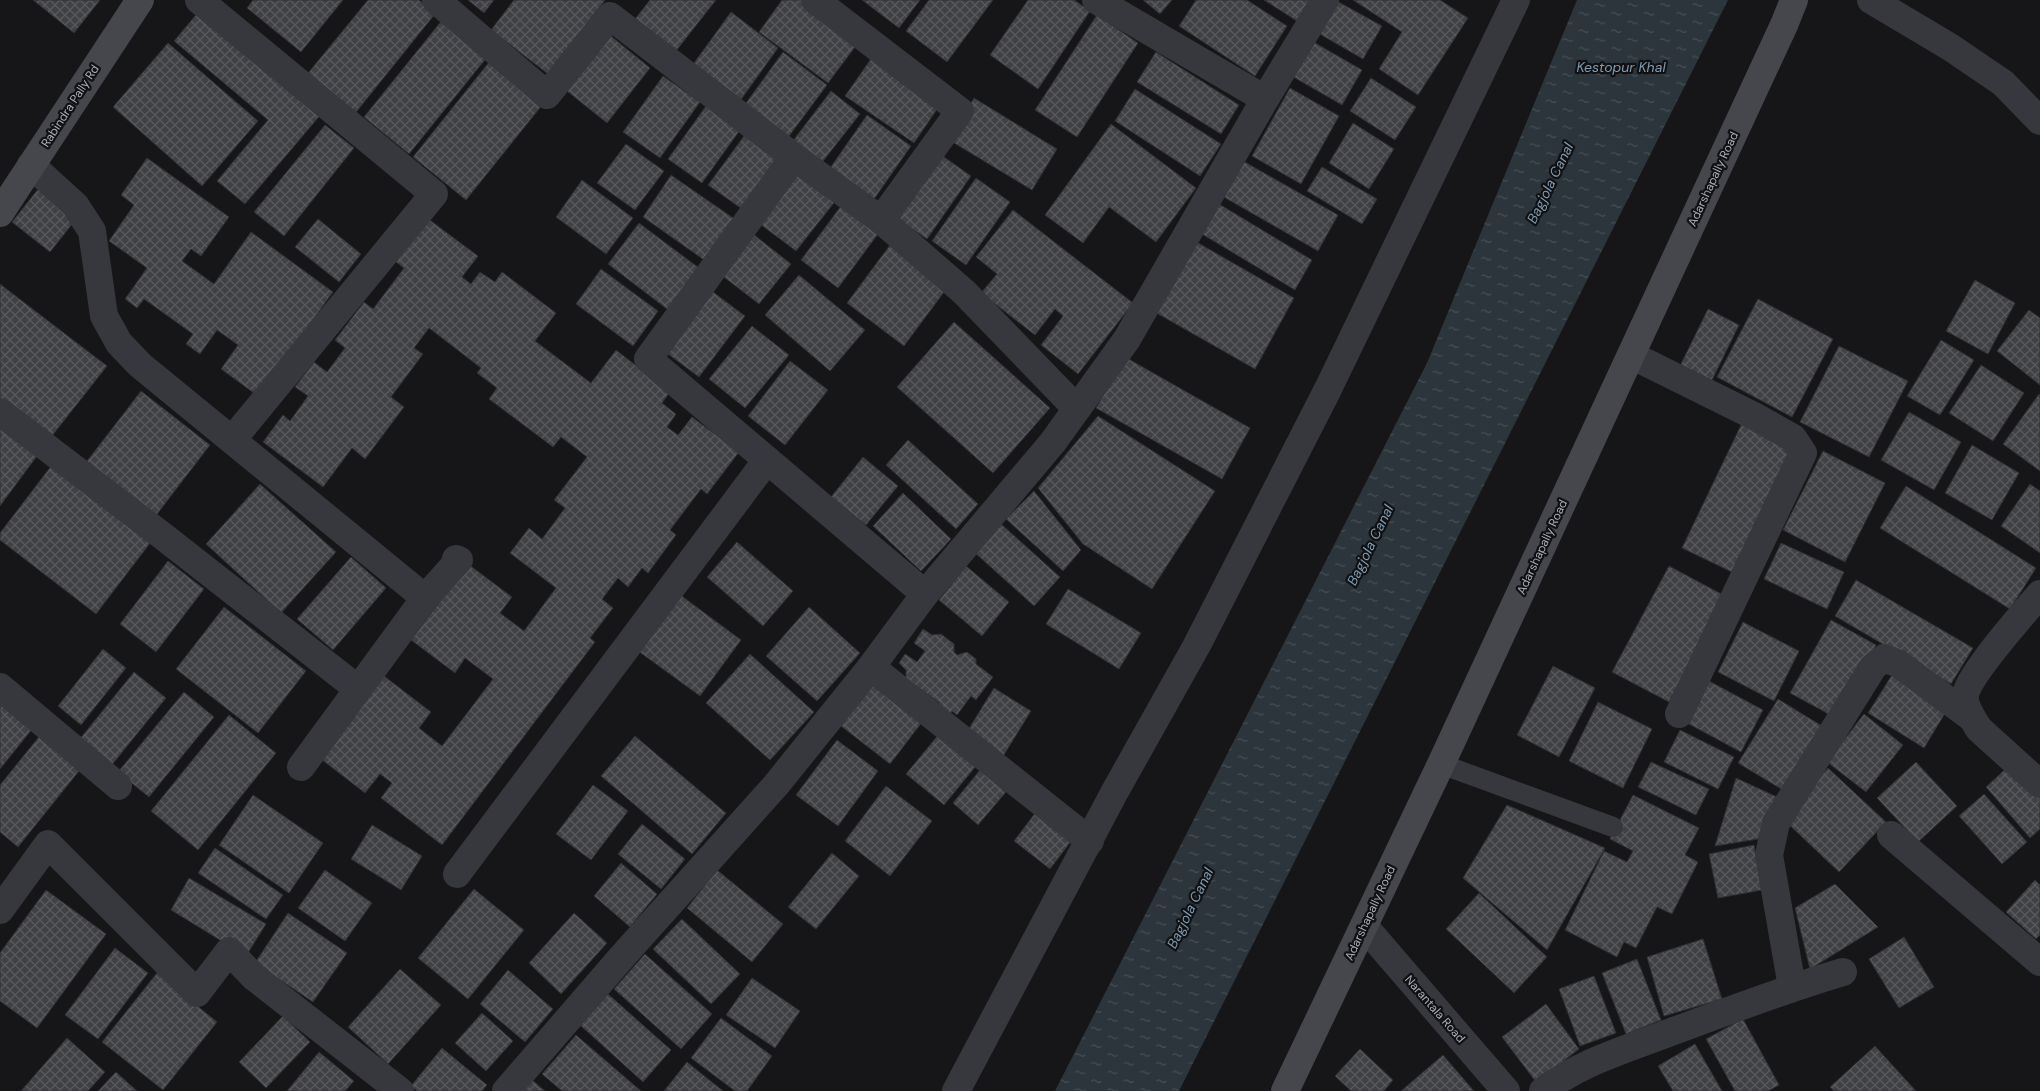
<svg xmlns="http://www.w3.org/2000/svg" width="2040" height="1091" viewBox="0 0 2040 1091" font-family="'DM Sans',sans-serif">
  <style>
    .water { fill: url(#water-ripples) }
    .building { fill: url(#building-cross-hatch); stroke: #303034 }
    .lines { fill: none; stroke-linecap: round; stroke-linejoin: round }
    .lane { stroke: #37383d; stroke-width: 20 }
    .street { stroke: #37383d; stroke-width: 28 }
    .secondary { stroke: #45474d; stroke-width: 28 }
    .labels { text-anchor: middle; stroke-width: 4.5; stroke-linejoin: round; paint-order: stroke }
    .street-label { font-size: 12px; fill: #a8adb8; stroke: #111113 }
    .water-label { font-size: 14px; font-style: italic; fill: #7f9bb3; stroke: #111113 }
  </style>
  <defs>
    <pattern id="water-ripples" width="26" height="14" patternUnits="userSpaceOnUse" patternTransform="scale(1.25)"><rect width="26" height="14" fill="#2c353c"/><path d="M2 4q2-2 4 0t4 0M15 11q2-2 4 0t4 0" fill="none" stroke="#485056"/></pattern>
    <pattern id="building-cross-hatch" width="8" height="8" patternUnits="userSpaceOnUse" patternTransform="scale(1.25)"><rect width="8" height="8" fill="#404145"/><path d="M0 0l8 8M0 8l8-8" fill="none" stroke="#595a5e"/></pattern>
  </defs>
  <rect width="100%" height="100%" fill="#161618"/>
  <path class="water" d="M1577 0H1728L1179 1091H1055L1427 363Z"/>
  <g class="building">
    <path d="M33 0H100L74 33Z"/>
    <path d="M253 0H343L301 52 247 8Z"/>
    <path d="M368 0H419L435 14 353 116 304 78Z"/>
    <path d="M468 0H494L484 13Z"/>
    <path d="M514 0H605L548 74 491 30Z"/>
    <path d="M650 0H716L676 51 635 19Z"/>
    <path d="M782 0H801L858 43 828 83 759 32Z"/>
    <path d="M862 0H920L899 28Z"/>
    <path d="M929 0H993L947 62 906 31Z"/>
    <path d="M1028 0H1074L1090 11 1038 89 990 55Z"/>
    <path d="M1143 0H1172L1160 14Z"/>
    <path d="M1196 0H1247L1287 26 1255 76 1179 26Z"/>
    <path d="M1264 0H1310L1297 21Z"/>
    <path d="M1335 0 1382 26 1363 59 1318 33Z"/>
    <path d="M1353 0H1440L1468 18 1418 95 1379 69 1402 32Z"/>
    <path d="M201 9 323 112 245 204 217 181 268 120 174 41Z"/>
    <path d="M731 12 778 48 737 105 689 70Z"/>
    <path d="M1097 15 1138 43 1077 137 1035 110Z"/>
    <path d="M443 19 488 56 409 154 364 117Z"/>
    <path d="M606 32 650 68 607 123 562 87Z"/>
    <path d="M1310 40 1362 70 1342 105 1290 75Z"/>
    <path d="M168 43 258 121 202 186 113 107Z"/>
    <path d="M783 52 827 85 784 143 741 110Z"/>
    <path d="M1156 52 1239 105 1221 134 1137 82Z"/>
    <path d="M873 56 942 102 914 143 845 96Z"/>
    <path d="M490 61 543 104 466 200 413 157Z"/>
    <path d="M663 76 700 102 660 158 623 132Z"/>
    <path d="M1371 78 1416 107 1395 140 1350 111Z"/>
    <path d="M1290 88 1339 116 1301 184 1252 156Z"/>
    <path d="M1135 89 1221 144 1200 176 1115 121Z"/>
    <path d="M831 91 860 114 820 165 792 142Z"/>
    <path d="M974 98 1057 149 1032 190 949 140Z"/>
    <path d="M706 106 740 130 702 183 668 159Z"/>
    <path d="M867 115 911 146 872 202 828 171Z"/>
    <path d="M1353 123 1394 149 1369 189 1329 163Z"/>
    <path d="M1111 124 1196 188 1156 242 1109 207 1083 243 1045 215Z"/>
    <path d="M325 125 354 148 284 236 254 212Z"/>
    <path d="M747 132 781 156 742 209 708 185Z"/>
    <path d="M626 144 664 171 635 210 597 183Z"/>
    <path d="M937 152 971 176 927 239 893 216Z"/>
    <path d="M147 158 229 217 201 256 191 249 182 261 214 284 251 232 333 292 258 396 221 369 238 345 217 330 200 354 186 344 193 334 144 299 137 308 125 299 147 268 109 241 134 205 121 195Z"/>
    <path d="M1243 161 1338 215 1318 251 1222 196Z"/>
    <path d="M1322 167 1377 199 1362 224 1307 191Z"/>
    <path d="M797 168 837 199 796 251 756 221Z"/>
    <path d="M671 175 736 220 707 262 643 217Z"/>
    <path d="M976 178 1010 202 966 265 932 241Z"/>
    <path d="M582 180 633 218 606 254 556 217Z"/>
    <path d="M39 188 77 218 50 252 12 222Z"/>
    <path d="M844 202 881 230 838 288 801 260Z"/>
    <path d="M1219 204 1312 260 1295 290 1202 234Z"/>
    <path d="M1013 210 1133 303 1078 374 1041 345 1063 316 1055 309 1035 335 981 293 997 274 976 257Z"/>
    <path d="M423 215 478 256 462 277 471 284 480 272 495 282 502 272 556 313 535 341 591 383 616 350 670 392 662 403 676 414 667 427 678 435 692 417 739 452 707 494 701 489 670 530 676 535 648 573 642 568 628 587 618 578 602 599 613 608 590 638 595 642 442 845 381 798 392 783 380 774 365 793 321 759 384 676 431 712 419 728 442 746 493 679 465 658 455 673 411 640 468 564 512 597 500 613 524 631 556 588 510 553 529 528 542 539 565 508 554 500 587 457 561 437 553 447 489 399 497 388 477 373 481 368 429 328 414 348 423 354 391 397 404 407 365 459 352 448 323 487 263 442 283 415 290 421 308 396 295 387 314 362 327 372 345 348 335 340 364 302 373 309 404 268 391 258Z"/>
    <path d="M318 219 361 254 339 282 295 247Z"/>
    <path d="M639 223 699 268 667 309 608 264Z"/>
    <path d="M748 230 791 264 759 304 716 271Z"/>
    <path d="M1193 240 1294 298 1255 369 1153 311Z"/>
    <path d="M890 245 947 288 904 346 847 303Z"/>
    <path d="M601 269 658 311 633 346 576 304Z"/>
    <path d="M799 275 865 330 830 371 765 315Z"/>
    <path d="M1975 280 2015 303 1988 354 1946 331Z"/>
    <path d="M0 284 107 366 48 441 0 403Z"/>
    <path d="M709 289 745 316 699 377 664 351Z"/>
    <path d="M1758 299 1833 339 1792 417 1717 377Z"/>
    <path d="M1708 309 1739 325 1711 382 1680 366Z"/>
    <path d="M2029 310 2040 318V385L1997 351Z"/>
    <path d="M954 322 1050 408 993 473 897 387Z"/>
    <path d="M752 326 789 355 745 408 709 379Z"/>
    <path d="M1941 340 1974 360 1940 415 1907 396Z"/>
    <path d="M1839 346 1908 381 1869 457 1800 422Z"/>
    <path d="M1125 357 1250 428 1222 479 1096 408Z"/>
    <path d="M790 361 828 390 785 445 748 416Z"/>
    <path d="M1981 365 2024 393 1993 441 1949 413Z"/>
    <path d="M141 391 210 445 154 518 84 465Z"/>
    <path d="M2039 394 2040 395V471L2003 444Z"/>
    <path d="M1909 412 1961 442 1934 490 1881 460Z"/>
    <path d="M1098 416 1215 491 1152 589 1083 544 1038 488Z"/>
    <path d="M0 423 40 452 0 506Z"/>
    <path d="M1742 423 1794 448 1734 573 1682 548Z"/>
    <path d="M908 440 978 504 956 529 886 465Z"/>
    <path d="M1972 445 2019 473 1992 520 1945 493Z"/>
    <path d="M1823 451 1885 483 1845 562 1783 530Z"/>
    <path d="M863 457 898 486 866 525 831 497Z"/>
    <path d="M55 461 154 538 96 614 0 540V533Z"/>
    <path d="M260 484 336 552 281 613 206 544Z"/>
    <path d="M2030 484 2040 491V553L2001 526Z"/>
    <path d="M1906 486 2036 568 2010 609 1880 528Z"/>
    <path d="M1034 491 1081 550 1063 571 1006 519Z"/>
    <path d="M903 493 951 539 921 571 873 526Z"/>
    <path d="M1000 523 1060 577 1034 606 974 552Z"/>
    <path d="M737 542 793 591 763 626 707 577Z"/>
    <path d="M1781 543 1844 572 1827 609 1764 579Z"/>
    <path d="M351 557 386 588 333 650 297 619Z"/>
    <path d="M168 561 204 589 156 652 120 624Z"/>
    <path d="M966 566 1009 602 982 636 939 600Z"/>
    <path d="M1669 566 1725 596 1669 702 1612 672Z"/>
    <path d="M1856 580 1973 648 1951 684 1835 616Z"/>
    <path d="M1068 589 1141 633 1119 669 1046 624Z"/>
    <path d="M675 591 741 640 700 696 634 648Z"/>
    <path d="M224 607 306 671 258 733 176 669Z"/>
    <path d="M809 607 860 653 817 701 766 656Z"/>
    <path d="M1831 620 1876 645 1836 718 1790 693Z"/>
    <path d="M1743 622 1799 651 1774 701 1718 672Z"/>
    <path d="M923 629 932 635 941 634 954 644V652L957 655 967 652 976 659V664L993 677 976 700 971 696 957 715 952 711 949 716 936 707 940 703 906 679V670L899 663 905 654 917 662 925 651 914 643Z"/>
    <path d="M103 649 126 668 81 725 58 706Z"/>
    <path d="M750 654 814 712 770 760 706 703Z"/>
    <path d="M1553 666 1595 688 1559 757 1517 735Z"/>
    <path d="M134 672 166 698 111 766 79 740Z"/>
    <path d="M1892 675 1947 710 1924 748 1868 713Z"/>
    <path d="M876 679 926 717 890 764 841 726Z"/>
    <path d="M1709 681 1763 710 1741 752 1687 723Z"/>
    <path d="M994 688 1031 711 1002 758 965 735Z"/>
    <path d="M184 692 214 717 149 797 118 772Z"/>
    <path d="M1778 699 1822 726 1783 790 1738 763Z"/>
    <path d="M0 701 33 728 0 769Z"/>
    <path d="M1598 702 1652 729 1623 788 1569 761Z"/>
    <path d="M1864 714 1903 745 1866 792 1827 762Z"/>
    <path d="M229 715 276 753 198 850 151 811Z"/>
    <path d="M1680 730 1734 757 1718 789 1664 762Z"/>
    <path d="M42 733 83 766 18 847 0 832V785Z"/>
    <path d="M939 734 976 766 944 805 906 774Z"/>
    <path d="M635 736 726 813 692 854 601 776Z"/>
    <path d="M837 740 878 771 838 826 796 795Z"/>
    <path d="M1651 762 1709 789 1696 815 1638 787Z"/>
    <path d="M1916 762 1957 806 1918 842 1877 798Z"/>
    <path d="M2011 764 2040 798V829L2030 838 1986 787Z"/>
    <path d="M1828 768 1886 822 1839 872 1782 818Z"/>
    <path d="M980 770 1006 792 978 825 953 803Z"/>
    <path d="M1736 778 1777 797 1758 839 1715 846Z"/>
    <path d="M593 785 628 811 591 860 556 834Z"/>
    <path d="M886 786 932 821 890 876 845 841Z"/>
    <path d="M1984 794 2027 842 2002 864 1959 816Z"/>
    <path d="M253 795 323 843 289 893 219 845Z"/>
    <path d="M1633 795 1699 828 1685 855 1698 862 1672 914 1657 907 1636 948 1624 942 1617 957 1565 930 1604 851 1627 862 1633 851 1610 839Z"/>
    <path d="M1507 805 1605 848 1547 950 1463 878Z"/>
    <path d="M1036 812 1072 840 1050 869 1014 841Z"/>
    <path d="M642 824 685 859 661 889 618 854Z"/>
    <path d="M372 825 422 856 401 890 351 859Z"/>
    <path d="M1754 845 1762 890 1718 898 1709 854Z"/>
    <path d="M215 848 283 895 266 919 198 873Z"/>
    <path d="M832 853 859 876 816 929 788 907Z"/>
    <path d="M621 863 657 894 630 927 594 896Z"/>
    <path d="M325 870 372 903 345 941 298 908Z"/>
    <path d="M717 870 783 924 752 962 687 908Z"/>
    <path d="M189 878 266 924 246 956 171 910Z"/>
    <path d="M2035 880 2040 885V935L2036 939 2006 912Z"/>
    <path d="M1835 884 1878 927 1810 969 1795 908Z"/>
    <path d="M474 889 524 930 468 999 418 958Z"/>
    <path d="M46 890 106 934 37 1028 0 1001V953Z"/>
    <path d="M1479 893 1547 957 1514 993 1446 929Z"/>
    <path d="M288 913 347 953 313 1002 255 963Z"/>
    <path d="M574 913 607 943 561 994 529 963Z"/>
    <path d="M682 919 740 974 711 1004 653 949Z"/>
    <path d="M1904 937 1934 987 1899 1008 1869 959Z"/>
    <path d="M1703 939 1722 999 1664 1016 1647 957Z"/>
    <path d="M115 948 148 973 98 1039 65 1015Z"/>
    <path d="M645 954 712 1014 681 1049 614 989Z"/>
    <path d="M1637 959 1661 1020 1626 1034 1602 973Z"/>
    <path d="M400 969 441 1005 388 1064 348 1027Z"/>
    <path d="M508 970 553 1009 525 1042 480 1004Z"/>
    <path d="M157 973 217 1022 163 1090 102 1042Z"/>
    <path d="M1594 976 1616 1033 1580 1046 1559 989Z"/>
    <path d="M752 978 800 1011 775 1048 726 1015Z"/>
    <path d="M608 994 671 1050 643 1082 580 1025Z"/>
    <path d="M1546 1004 1579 1049 1536 1082 1502 1037Z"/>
    <path d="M482 1013 513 1041 486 1071 455 1043Z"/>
    <path d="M283 1016 310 1042 266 1088 239 1062Z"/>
    <path d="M721 1018 772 1056 747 1091H735L691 1058Z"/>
    <path d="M1743 1019 1779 1085 1768 1091H1735L1706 1039Z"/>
    <path d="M576 1035 641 1091H562L542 1074Z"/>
    <path d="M67 1038 105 1072 88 1091H21Z"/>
    <path d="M1695 1044 1722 1091H1673L1658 1066Z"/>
    <path d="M1875 1046 1916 1091H1834L1830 1087Z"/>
    <path d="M442 1048 487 1085 482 1091H417L411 1086Z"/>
    <path d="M1360 1049 1393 1080 1384 1091H1351L1335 1076Z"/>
    <path d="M319 1052 354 1081 345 1091H287Z"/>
    <path d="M1443 1055 1474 1091H1401Z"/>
    <path d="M687 1062 723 1091H664Z"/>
    <path d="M116 1072 137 1091H98Z"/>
    <path d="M531 1079 545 1091H521Z"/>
  </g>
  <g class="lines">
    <path class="lane" d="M1441 764 1613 827"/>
    <g class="street">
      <path d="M199 0 434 194 232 440"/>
      <path d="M436 0 547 95 610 16 794 157 648 359 925 594"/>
      <path d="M815 0 960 111 881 220"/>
      <path d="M1096 0 1265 99"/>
      <path d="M1871 0 1950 47 2003 83 2040 121"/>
      <path d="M794 157 881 220 964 292 1077 409"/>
      <path d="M31 165 75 205 92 231 104 316 119 343 140 365 425 598 301 767"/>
      <path d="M1631 355 1754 416 1793 438 1803 453 1679 714"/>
      <path d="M0 412 164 537 358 689"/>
      <path d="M2040 594C2025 612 1962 681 1965 701 1967 711 1974 721 1979 729L2040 784"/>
      <path d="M425 598 459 560 456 559"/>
      <path d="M871 667 1090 841"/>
      <path d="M0 687 118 786"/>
      <path d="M1891 835 2040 962"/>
      <path d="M457 874 767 460"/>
      <path d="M0 910 48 844 197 993 229 951 254 977 400 1091"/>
      <path d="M1364 926 1506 1091"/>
      <path d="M1792 987 1769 855 1776 823 1873 667 1884 658 1899 664 1972 718"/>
      <path d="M506 1091 621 958 776 785 871 667 925 594 1053 442 1127 339 1265 99 1325 0"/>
      <path d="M956 1091 1114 793 1197 645 1328 389 1516 0"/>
      <path d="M1543 1091C1581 1062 1627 1049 1671 1032 1728 1011 1785 989 1843 972"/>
    </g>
    <g class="secondary">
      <path d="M0 213 140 0"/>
      <path d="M1285 1091 1441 764 1784 25 1794 0"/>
    </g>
  </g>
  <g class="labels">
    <g class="street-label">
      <text transform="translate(70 106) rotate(-57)" y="4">Rabindra Pally Rd</text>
      <text transform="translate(1713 179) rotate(-65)" y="4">Adarshapally Road</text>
      <text transform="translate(1542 547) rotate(-65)" y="4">Adarshapally Road</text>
      <text transform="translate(1370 913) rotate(-65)" y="4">Adarshapally Road</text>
      <text transform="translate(1435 1009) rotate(49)" y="4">Narantala Road</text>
    </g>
    <g class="water-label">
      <text x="1621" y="72">Kestopur Khal</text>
      <text transform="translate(1550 183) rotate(-64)" y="5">Bagjola Canal</text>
      <text transform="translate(1370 545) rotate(-64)" y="5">Bagjola Canal</text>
      <text transform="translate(1190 908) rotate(-64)" y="5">Bagjola Canal</text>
    </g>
  </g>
</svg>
